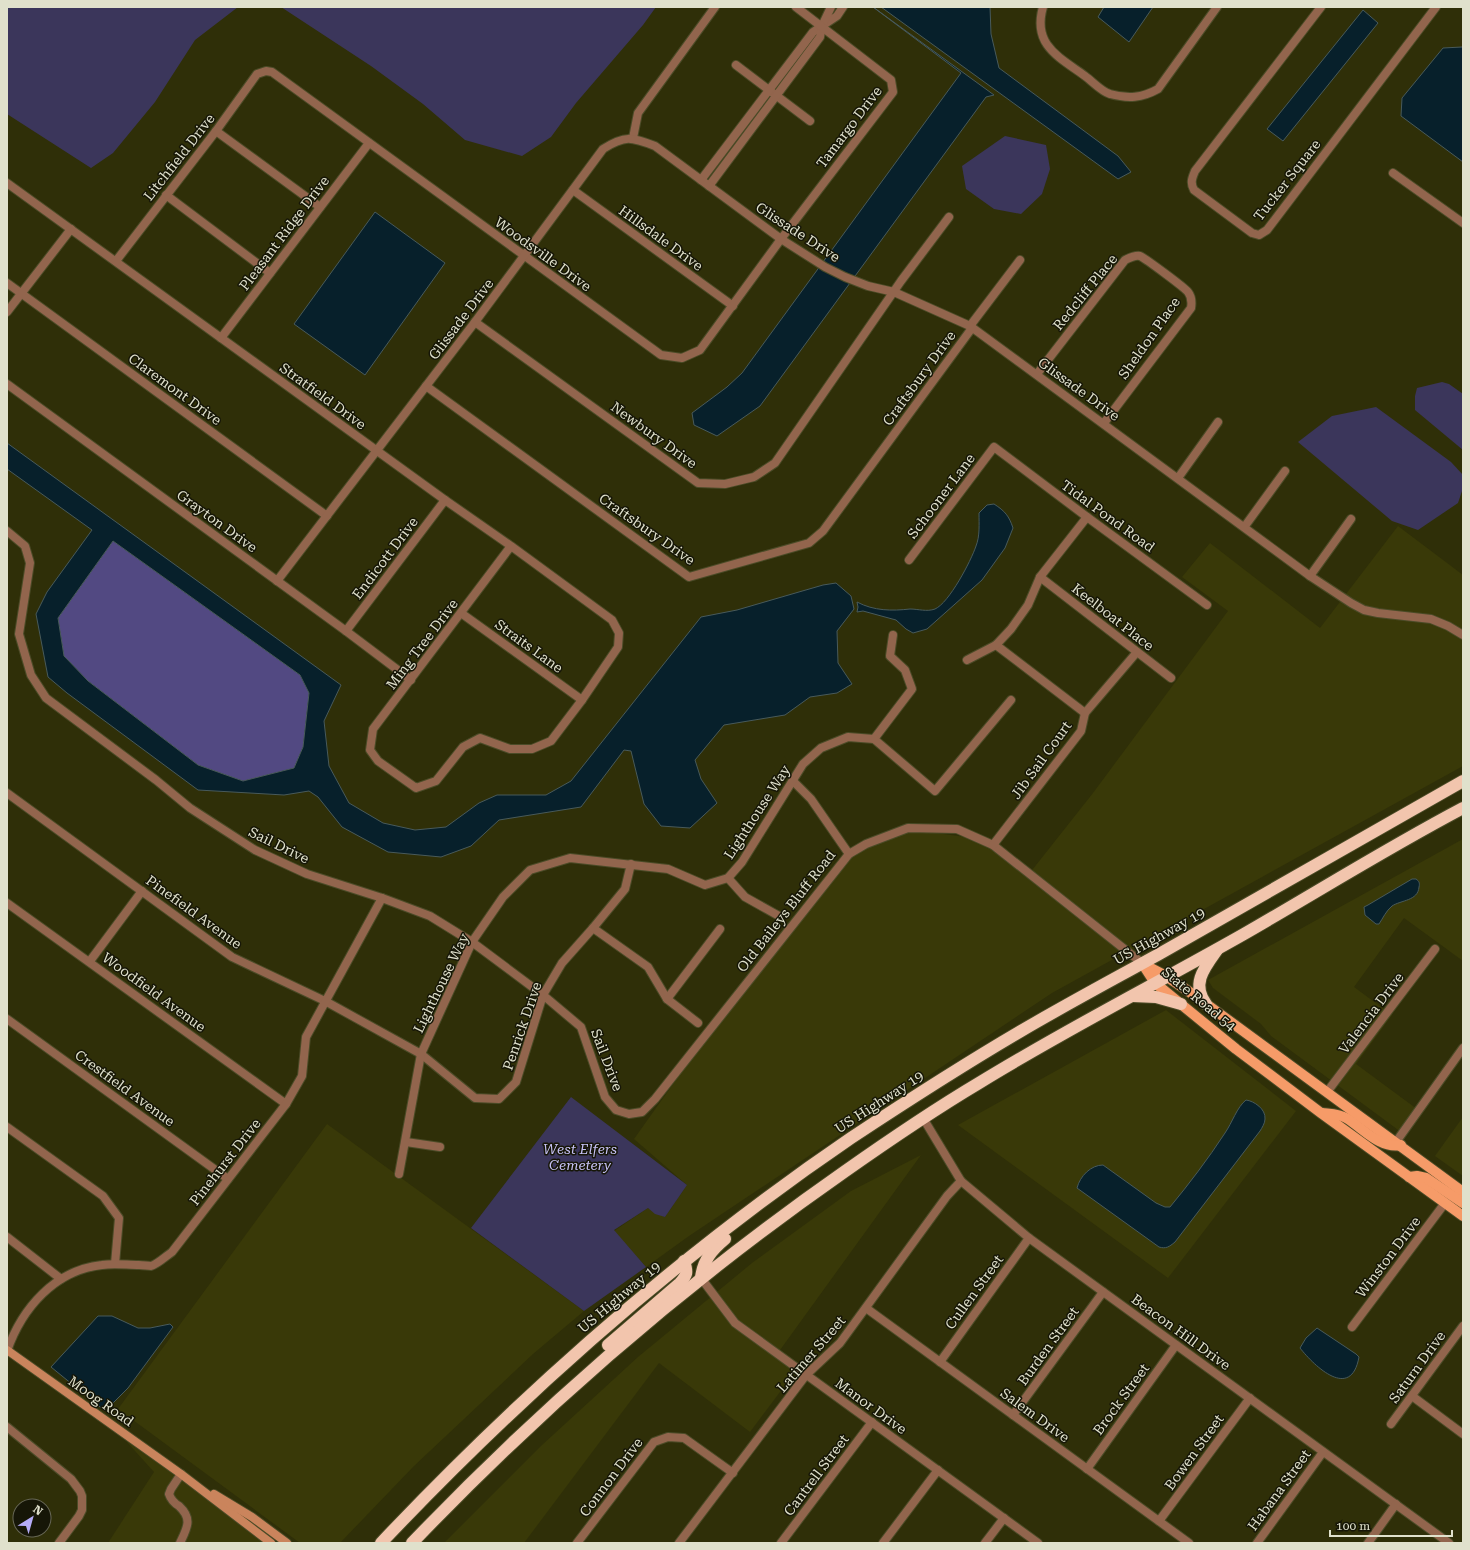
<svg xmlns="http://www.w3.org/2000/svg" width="1470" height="1550" viewBox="0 0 1470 1550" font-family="'Roboto Serif',serif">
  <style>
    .built { fill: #393908 }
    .green { fill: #3b365b }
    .forest { fill: #524982 }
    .water { fill: #07202b; stroke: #485a5b; fill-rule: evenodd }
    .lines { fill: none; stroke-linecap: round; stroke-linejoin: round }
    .street-casing { stroke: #4b4b27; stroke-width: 10 }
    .secondary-casing { stroke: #4b4b27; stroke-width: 10 }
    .primary-casing { stroke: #4b4b27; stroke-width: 12 }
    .highway-casing { stroke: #4b4b27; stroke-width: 14 }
    .street { stroke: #92654d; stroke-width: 8 }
    .secondary { stroke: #ca845c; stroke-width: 8 }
    .primary { stroke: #f69b68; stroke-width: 10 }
    .highway { stroke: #f2c5ad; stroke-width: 12 }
    .labels { text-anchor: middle; stroke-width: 3; stroke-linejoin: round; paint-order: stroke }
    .street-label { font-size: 14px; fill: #e0e1cc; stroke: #161607 }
    .park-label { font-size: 14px; font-style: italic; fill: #c5c0f4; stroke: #161607 }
  </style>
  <rect width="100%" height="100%" fill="#2f2f08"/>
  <g class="built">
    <path d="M1398 526 1463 575V766L1052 993 689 1236 646 1267 614 1231 648 1208 665 1217 687 1185 634 1139 759 963 863 843 913 830 981 839 1029 874 1093 793 1228 611 1182 577 1210 543 1320 628Z"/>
    <path d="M1463 839V961L1404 918 1354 987 1392 1015 1356 1064 1421 1112 1405 1135 1271 1036 1261 1024 1213 988 1208 980Z"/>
    <path d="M1166 1010 1296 1111 1168 1278 958 1125Z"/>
    <path d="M1463 1117V1176L1435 1156Z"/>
    <path d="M327 1124 584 1311 533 1354 414 1466 340 1543H300L118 1409Z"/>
    <path d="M921 1155 775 1357 795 1372 750 1432 659 1363 524 1543H444L541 1446 638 1357 752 1263 851 1191Z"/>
    <path d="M126 1441 178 1477 263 1543H108L154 1472Z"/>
  </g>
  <g class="green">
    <path d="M7 7H238L195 40 155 102 113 153 91 168 7 114Z"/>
    <path d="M281 7H656L643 25 576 103 551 137 522 156 465 140 423 104 371 66Z"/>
    <path d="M1005 136 1046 145 1050 169 1042 194 1021 214 994 209 966 189 962 166Z"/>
    <path d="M1442 382 1449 384 1463 394V450L1415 410V396L1417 388Z"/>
    <path d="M1376 407 1451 462 1463 475V488L1458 503 1418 530 1392 521 1298 442 1332 416Z"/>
    <path d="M571 1097 687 1185 665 1217 655 1214 648 1208 614 1230 646 1267 584 1311 471 1228Z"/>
  </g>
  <path class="forest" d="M113 541 300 675 309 693 303 747 294 768 243 781 198 765 88 681 64 656 58 618Z"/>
  <g class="water">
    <path d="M873 7 994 95 986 97 760 406 717 436 694 425 692 413 727 387 742 373 961 73Z"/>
    <path d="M881 7H990L991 34 999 68 1118 156 1131 172 1118 179Z"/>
    <path d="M1104 7H1153L1129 42 1098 17Z"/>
    <path d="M1363 10 1378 23 1283 141 1267 129Z"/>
    <path d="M1462 47 1463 48V162L1401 116 1402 98 1443 48Z"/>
    <path d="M375 212 445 263 365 375 294 324Z"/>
    <path d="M7 443 341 685 324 721 329 766 349 803 383 823 415 830 446 827 479 803 497 795H546L571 781 701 617 737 610 823 585 836 583 851 596 854 609 837 631 838 663 852 684 837 693 810 697 785 715 724 725 695 760 701 779 717 803 690 828 661 826 644 804 631 751 624 750 581 807 499 820 471 846 441 857 388 852 342 827 318 797 309 791 284 795 198 790 67 693 48 677 36 614 47 592 92 530 7 469ZM113 541 300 675 309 693 303 747 294 768 243 781 198 765 88 681 64 656 58 618Z"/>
    <path d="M994 504C1005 511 1009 516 1013 528L1005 548 982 580 927 629 913 633 906 629 896 620 863 611 857 612 858 607 857 602C874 611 892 611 910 609 918 609 927 612 935 609 949 603 971 561 976 546 980 536 979 524 979 513L987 505Z"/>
    <path d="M1412 879H1416C1419 881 1420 883 1419 887 1418 901 1401 900 1392 906 1386 911 1383 918 1379 924H1376L1365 915 1364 907 1368 905Z"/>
    <path d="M1246 1100C1254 1101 1266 1109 1265 1119 1265 1123 1262 1128 1260 1131L1175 1242C1169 1247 1166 1249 1159 1247L1077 1188C1080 1176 1091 1165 1103 1165L1156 1203 1165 1207H1170C1189 1184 1208 1159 1225 1133 1232 1123 1237 1107 1246 1100Z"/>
    <path d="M98 1316H112L138 1328H150L170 1324 173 1327 128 1388 105 1411 51 1367Z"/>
    <path d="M1317 1328 1356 1354 1359 1357C1351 1401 1315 1367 1300 1348L1306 1338Z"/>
  </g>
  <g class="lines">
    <defs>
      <g id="street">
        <path d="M1043 7C1032 45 1059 57 1085 76 1093 82 1102 92 1110 94 1128 99 1142 98 1158 89L1217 7"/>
        <path d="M1321 7 1195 171C1192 178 1190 183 1194 190L1252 233 1259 235 1267 230 1436 7"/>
        <path d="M736 65 810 121"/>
        <path d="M216 131 320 207"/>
        <path d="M633 138 638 113 715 7"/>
        <path d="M1393 173 1463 223"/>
        <path d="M701 180 813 32 837 16 843 7"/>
        <path d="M7 183 445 500 511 546 612 620 619 633 618 647 582 700 551 741 532 749H510L480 738 463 747 436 781 416 788 378 761 370 750 373 729 511 546"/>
        <path d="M709 186 820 37 822 26 831 7"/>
        <path d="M573 190 733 306"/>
        <path d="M166 195 270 273"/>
        <path d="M116 261 216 131 257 74 266 71 272 72 661 355 682 358 700 350 781 239 893 92 891 80 796 7"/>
        <path d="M7 283 327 516"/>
        <path d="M7 312 71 229"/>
        <path d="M475 322 698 483 725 484 754 477 775 463 901 281 949 217"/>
        <path d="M970 326 1020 260"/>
        <path d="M221 338 369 143"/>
        <path d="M1037 374 1125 260C1129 258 1136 255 1140 256 1146 259 1184 287 1188 292 1192 297 1192 302 1191 308L1104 423"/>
        <path d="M7 384 346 631 411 680"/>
        <path d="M426 386 689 577 809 543 823 531 972 328"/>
        <path d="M1178 478 1218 422"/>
        <path d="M1245 526 1285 471"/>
        <path d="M7 531 25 546 30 563 19 634 31 675 46 698 156 780 190 808 255 850 307 874 382 898 430 916 472 942 543 995 581 1027 605 1097 616 1110 629 1114 642 1112 655 1099 849 854 866 844 908 828 957 829 993 845 1142 963"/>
        <path d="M909 560 994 447 1087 517 1207 605"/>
        <path d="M1310 576 1351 519"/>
        <path d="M1040 577 1171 678"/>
        <path d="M277 581 475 322 603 149C625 135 631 137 655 146L781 239 825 267 845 277 868 286 894 292 970 326 1310 576 1351 603 1364 610 1378 613 1431 619 1448 626 1463 635"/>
        <path d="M461 613 582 700"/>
        <path d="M346 631 445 500"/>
        <path d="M996 645 1085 713"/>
        <path d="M967 660 996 645 1011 629 1028 605 1040 577 1087 517"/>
        <path d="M874 739 912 689 905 670 890 656 893 635"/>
        <path d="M793 781 811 799 849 854"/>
        <path d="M7 793 232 957 325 1001 421 1054 475 1098 499 1099 516 1082 543 995 562 963 593 928 625 889 631 864"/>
        <path d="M993 845 1081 731 1085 713 1137 652"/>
        <path d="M728 878 745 897 779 916"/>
        <path d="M7 903 286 1104"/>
        <path d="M593 928 648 967 667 999 698 1023"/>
        <path d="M90 961 142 891"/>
        <path d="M667 999 720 929"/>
        <path d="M7 1019 228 1179"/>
        <path d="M1327 1092 1435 949"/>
        <path d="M923 1118 961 1181 1029 1238 1449 1543"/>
        <path d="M7 1127 103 1196 119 1218 115 1264"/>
        <path d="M406 1142 440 1147"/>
        <path d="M1396 1142 1463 1048"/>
        <path d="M399 1174 421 1054 472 942 503 897 530 870 570 858 668 869 705 885 728 878 742 862 803 764 821 748 848 737 874 739 935 791 1011 700"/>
        <path d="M7 1237 61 1279"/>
        <path d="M701 1278 735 1323 1038 1543"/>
        <path d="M866 1308 1189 1543"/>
        <path d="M1352 1327 1445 1203"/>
        <path d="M7 1351C22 1308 55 1270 102 1265 114 1263 127 1265 139 1265 143 1265 148 1266 151 1266 158 1264 166 1256 172 1252L286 1104 302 1076 306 1037 382 898"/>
        <path d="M940 1362 1029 1238"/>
        <path d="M1412 1396 1463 1434"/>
        <path d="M1013 1415 1103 1292"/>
        <path d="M1391 1424 1463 1326"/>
        <path d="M7 1427 71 1479 80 1491 82 1496V1510L79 1516 59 1543"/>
        <path d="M1087 1469 1176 1345"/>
        <path d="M1159 1521 1250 1398"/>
        <path d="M180 1543C187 1528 193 1519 179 1506 174 1503 171 1500 169 1494L171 1489 181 1474"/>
        <path d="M577 1543 654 1442 668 1437 684 1438 733 1473"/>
        <path d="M679 1543 806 1375 840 1343 947 1196 961 1181"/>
        <path d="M781 1543 872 1422"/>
        <path d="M883 1543 938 1470"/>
        <path d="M985 1543 1004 1518"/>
        <path d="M1257 1543 1323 1452"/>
        <path d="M1368 1543 1396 1504"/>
      </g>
      <g id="secondary">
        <path d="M7 1350 181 1474 271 1543"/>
        <path d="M214 1494 252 1517 287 1543"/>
      </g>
      <g id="primary">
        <path d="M1142 963 1155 983 1236 1049 1321 1113 1463 1216"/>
        <path d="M1143 964 1166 976 1194 995 1463 1192"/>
        <path d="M1322 1113C1330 1114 1339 1114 1346 1118 1363 1128 1379 1149 1401 1145"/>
        <path d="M1409 1177 1417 1176 1426 1178 1463 1203"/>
      </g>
      <g id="highway">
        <path d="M1133 996 1156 997 1181 1004"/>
        <path d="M1206 1004C1191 984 1204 968 1217 950"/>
        <path d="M701 1278C703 1260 712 1250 725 1239"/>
        <path d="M608 1345 680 1283C687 1275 688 1273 684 1261"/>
        <path d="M381 1543C523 1393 679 1255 851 1138 907 1101 963 1065 1021 1031 1067 1004 1114 979 1161 953 1262 896 1362 838 1463 781"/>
        <path d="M412 1543C544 1405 688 1281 844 1172 888 1141 932 1111 979 1083 1065 1030 1156 984 1244 934 1317 892 1389 847 1463 808"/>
      </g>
    </defs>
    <use href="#street" class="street-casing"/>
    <use href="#secondary" class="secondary-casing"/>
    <use href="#primary" class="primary-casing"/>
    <use href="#highway" class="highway-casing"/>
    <use href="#street" class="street"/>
    <use href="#secondary" class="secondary"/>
    <use href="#primary" class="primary"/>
    <use href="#highway" class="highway"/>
  </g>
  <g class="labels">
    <g class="street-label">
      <text transform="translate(849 127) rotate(-53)" y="5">Tamargo Drive</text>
      <text transform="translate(179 157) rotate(-52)" y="5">Litchfield Drive</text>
      <text transform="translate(1287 180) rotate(-52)" y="5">Tucker Square</text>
      <text transform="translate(798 232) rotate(33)" y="5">Glissade Drive</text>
      <text transform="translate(284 233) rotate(-53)" y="5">Pleasant Ridge Drive</text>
      <text transform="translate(661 238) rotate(36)" y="5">Hillsdale Drive</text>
      <text transform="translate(543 254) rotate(36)" y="5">Woodsville Drive</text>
      <text transform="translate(1085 292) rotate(-51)" y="5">Redcliff Place</text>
      <text transform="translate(461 319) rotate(-53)" y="5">Glissade Drive</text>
      <text transform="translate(1149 338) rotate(-55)" y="5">Sheldon Place</text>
      <text transform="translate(919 378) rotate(-54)" y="5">Craftsbury Drive</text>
      <text transform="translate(175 389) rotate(36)" y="5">Claremont Drive</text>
      <text transform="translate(1079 389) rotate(36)" y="5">Glissade Drive</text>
      <text transform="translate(323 396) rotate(36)" y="5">Stratfield Drive</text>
      <text transform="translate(654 435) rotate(36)" y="5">Newbury Drive</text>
      <text transform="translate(941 496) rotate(-53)" y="5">Schooner Lane</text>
      <text transform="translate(1108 516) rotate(36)" y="5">Tidal Pond Road</text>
      <text transform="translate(217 521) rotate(36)" y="5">Grayton Drive</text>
      <text transform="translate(647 529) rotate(35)" y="5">Craftsbury Drive</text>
      <text transform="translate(385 558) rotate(-53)" y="5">Endicott Drive</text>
      <text transform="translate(1113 617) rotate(38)" y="5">Keelboat Place</text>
      <text transform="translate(422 644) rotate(-53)" y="5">Ming Tree Drive</text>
      <text transform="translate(529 646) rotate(36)" y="5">Straits Lane</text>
      <text transform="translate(1041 760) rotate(-54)" y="5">Jib Sail Court</text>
      <text transform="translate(757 812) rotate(-57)" y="5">Lighthouse Way</text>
      <text transform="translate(279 845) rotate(26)" y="5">Sail Drive</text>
      <text transform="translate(786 911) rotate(-52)" y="5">Old Baileys Bluff Road</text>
      <text transform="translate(194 912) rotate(36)" y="5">Pinefield Avenue</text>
      <text transform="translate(1159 936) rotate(-29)" y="5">US Highway 19</text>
      <text transform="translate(441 983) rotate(-64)" y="5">Lighthouse Way</text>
      <text transform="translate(154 992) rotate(36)" y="5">Woodfield Avenue</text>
      <text transform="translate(1199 999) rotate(40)" y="5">State Road 54</text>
      <text transform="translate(1371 1013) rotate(-53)" y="5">Valencia Drive</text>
      <text transform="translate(522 1026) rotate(-71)" y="5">Penrick Drive</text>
      <text transform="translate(607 1060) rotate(69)" y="5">Sail Drive</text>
      <text transform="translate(125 1088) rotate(36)" y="5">Crestfield Avenue</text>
      <text transform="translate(879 1102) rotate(-33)" y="5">US Highway 19</text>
      <text transform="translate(225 1162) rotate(-52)" y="5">Pinehurst Drive</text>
      <text transform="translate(1388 1257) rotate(-53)" y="5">Winston Drive</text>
      <text transform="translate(974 1292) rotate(-54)" y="5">Cullen Street</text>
      <text transform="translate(619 1297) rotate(-40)" y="5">US Highway 19</text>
      <text transform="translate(1181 1332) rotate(36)" y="5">Beacon Hill Drive</text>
      <text transform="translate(1048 1346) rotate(-54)" y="5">Burden Street</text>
      <text transform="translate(811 1354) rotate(-49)" y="5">Latimer Street</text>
      <text transform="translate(1417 1367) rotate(-54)" y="5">Saturn Drive</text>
      <text transform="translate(1121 1399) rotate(-54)" y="5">Brock Street</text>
      <text transform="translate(101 1401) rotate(35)" y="5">Moog Road</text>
      <text transform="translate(871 1406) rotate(36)" y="5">Manor Drive</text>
      <text transform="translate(1035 1415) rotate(36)" y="5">Salem Drive</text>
      <text transform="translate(1194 1452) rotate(-54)" y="5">Bowen Street</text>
      <text transform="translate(816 1475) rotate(-53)" y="5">Cantrell Street</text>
      <text transform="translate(611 1477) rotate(-53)" y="5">Connon Drive</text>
      <text transform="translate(1279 1490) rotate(-54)" y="5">Habana Street</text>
    </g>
    <g class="park-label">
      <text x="580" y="1154">West Elfers<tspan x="580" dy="16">Cemetery</tspan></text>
    </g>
  </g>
  <rect width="1470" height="1550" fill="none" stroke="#e0e1cc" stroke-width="16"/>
  <g transform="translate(32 1518) rotate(37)"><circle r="19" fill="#161607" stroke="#676756"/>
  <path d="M0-3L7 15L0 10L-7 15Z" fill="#b5acf8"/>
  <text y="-6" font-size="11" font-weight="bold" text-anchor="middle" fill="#e0e1cc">N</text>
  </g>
  <path d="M1330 1530v6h122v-6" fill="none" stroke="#e0e1cc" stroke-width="2"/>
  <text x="1336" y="1530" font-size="12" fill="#e0e1cc" stroke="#161607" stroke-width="3" paint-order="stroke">100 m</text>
</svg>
